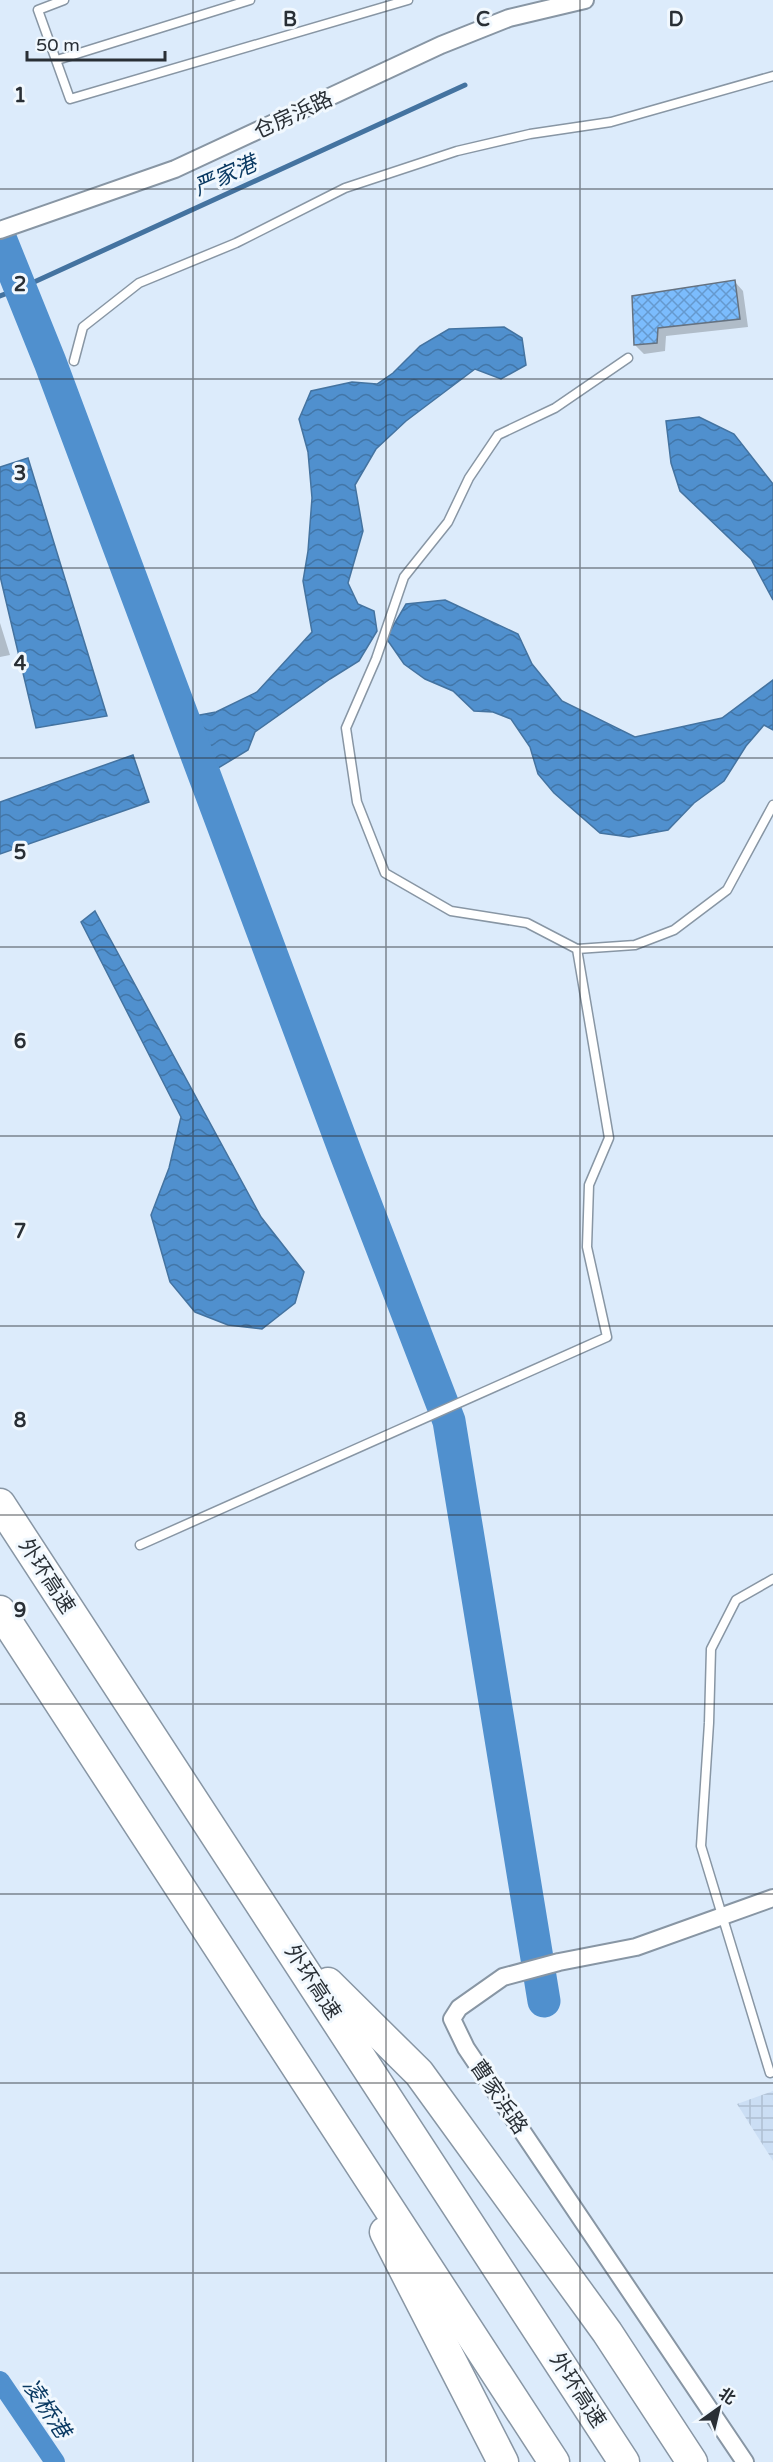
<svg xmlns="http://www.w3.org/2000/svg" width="773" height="2462" viewBox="0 0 773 2462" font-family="'Varela Round','Noto Sans SC',sans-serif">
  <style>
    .industrial { fill: url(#industrial-grid) }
    .water { fill: url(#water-waves); stroke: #4473a0; stroke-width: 1.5 }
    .shadow { fill: #0003 }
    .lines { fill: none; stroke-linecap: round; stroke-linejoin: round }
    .stream { stroke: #4473a0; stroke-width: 5 }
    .canal { stroke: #5090ce; stroke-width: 20 }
    .river { stroke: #5090ce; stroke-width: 33 }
    .building { fill: url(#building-cross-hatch); stroke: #657280; stroke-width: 1.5 }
    .lane-casing { stroke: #8896a4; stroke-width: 11 }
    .street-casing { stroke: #8896a4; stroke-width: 20 }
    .highway-casing { stroke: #8896a4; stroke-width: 33 }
    .lane { stroke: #fff; stroke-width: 8 }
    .street { stroke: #fff; stroke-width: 16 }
    .highway { stroke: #fff; stroke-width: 30 }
    .grid { fill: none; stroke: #292f35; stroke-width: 1.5; stroke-opacity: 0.55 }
    .labels { text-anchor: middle; stroke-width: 6; stroke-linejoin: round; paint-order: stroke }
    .street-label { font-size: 21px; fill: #292f35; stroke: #f1f8fe }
    .water-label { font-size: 22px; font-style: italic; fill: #093962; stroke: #f1f8fe }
    .grid-label { font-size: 20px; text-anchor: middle; font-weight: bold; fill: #292f35; stroke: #f1f8fe; stroke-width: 6; stroke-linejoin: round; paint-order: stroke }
  </style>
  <defs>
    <pattern id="industrial-grid" width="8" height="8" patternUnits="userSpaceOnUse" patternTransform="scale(1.5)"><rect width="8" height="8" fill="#cbdef4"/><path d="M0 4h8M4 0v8" fill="none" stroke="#aebfd2"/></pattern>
    <pattern id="water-waves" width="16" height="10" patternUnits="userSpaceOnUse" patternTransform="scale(1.5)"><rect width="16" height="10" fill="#5090ce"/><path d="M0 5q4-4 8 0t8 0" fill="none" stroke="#4276a8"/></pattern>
    <pattern id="building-cross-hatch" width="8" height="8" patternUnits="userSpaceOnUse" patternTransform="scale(1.5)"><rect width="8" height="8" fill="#7bbcfd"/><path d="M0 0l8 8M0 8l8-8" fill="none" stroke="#6599ce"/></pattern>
  </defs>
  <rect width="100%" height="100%" fill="#dcebfb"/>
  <path class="industrial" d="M773 2091V2161L737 2104Z"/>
  <g class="water">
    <path d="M504 327 522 338 526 365 501 379 475 369 406 421 376 449 355 485 363 531 348 583 358 604 374 611 377 631 359 661 330 679 255 732 248 750 205 776 183 718 216 712 257 692 312 632 303 581 308 551 312 498 308 452 299 419 311 391 352 382 377 384 393 373 420 346 449 329Z"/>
    <path d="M699 417 734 434 773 484V600L751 559 680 491 671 463 666 421Z"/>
    <path d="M28 458 107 716 36 728 0 576V467Z"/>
    <path d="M445 600 518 634 532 664 562 701 635 737 722 718 773 680V730L764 725 746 746 724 781 694 803 668 830 629 837 600 833 554 793 538 774 530 747 511 719 493 712 474 711 453 691 425 679 404 664 386 638 406 604Z"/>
    <path d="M133 755 149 802 0 854V802Z"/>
    <path d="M95 911 261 1217 304 1272 295 1303 262 1329 228 1325 195 1312 170 1282 151 1215 169 1168 181 1117 81 922Z"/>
  </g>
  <g class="shadow">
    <path d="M735 282 743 291 748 327 666 336 665 351 644 354 635 345 633 297Z"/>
    <path d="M0 623 10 655 0 657Z"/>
  </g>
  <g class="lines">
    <path class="stream" d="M0 296 21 288 465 85"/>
    <path class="canal" d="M0 2381 55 2462"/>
    <path class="river" d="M0 238 50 362 346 1154 449 1421 544 2001"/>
  </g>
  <path class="building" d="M735 280 740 319 658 328 657 343 634 345 632 296Z"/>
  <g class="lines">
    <defs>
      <g id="lane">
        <path d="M64 0 38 10 70 99 408 0"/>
        <path d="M57 60 250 0"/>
        <path d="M74 361 83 327 139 283 236 243 345 188 457 151 530 134 611 122 773 76"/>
        <path d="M577 949 635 945 674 930 727 890 773 805"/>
        <path d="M140 1545 607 1337 587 1247 589 1185 609 1138 577 949 527 923 451 911 385 873 357 802 346 728 376 659 404 577 448 522 469 478 498 435 555 408 628 358"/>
        <path d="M770 2073 701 1846 709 1723 711 1649 736 1600 773 1579"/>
      </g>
      <g id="street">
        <path d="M0 230 175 169 441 45 509 18 585 0"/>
        <path d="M745 2462 466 2048 452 2019 459 2008 503 1977 559 1962 636 1947 773 1898"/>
      </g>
      <g id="highway">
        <path d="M0 1504 624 2462"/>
        <path d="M0 1611 554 2462"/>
        <path d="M328 1983 419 2073 607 2332 692 2462"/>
        <path d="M385 2232 503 2462"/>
      </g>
    </defs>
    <use href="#lane" class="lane-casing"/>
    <use href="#street" class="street-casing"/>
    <use href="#highway" class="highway-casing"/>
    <use href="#lane" class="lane"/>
    <use href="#street" class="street"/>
    <use href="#highway" class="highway"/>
  </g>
  <path class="grid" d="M193 0V2462M386 0V2462M580 0V2462M0 189H773M0 379H773M0 568H773M0 758H773M0 947H773M0 1136H773M0 1326H773M0 1515H773M0 1704H773M0 1894H773M0 2083H773M0 2273H773"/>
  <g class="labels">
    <g class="street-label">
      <text transform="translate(293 115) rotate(-25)" y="7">仓房浜路</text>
      <text transform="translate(47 1576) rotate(57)" y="7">外环高速</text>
      <text transform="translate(313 1982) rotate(57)" y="7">外环高速</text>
      <text transform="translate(499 2097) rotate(56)" y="7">曹家浜路</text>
      <text transform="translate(578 2390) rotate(57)" y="7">外环高速</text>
    </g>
    <g class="water-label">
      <text transform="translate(225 175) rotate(-24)" y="8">严家港</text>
      <text transform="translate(47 2408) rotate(56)" y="8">凌桥港</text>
    </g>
  </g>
  <g class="grid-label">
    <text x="290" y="26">B</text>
    <text x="483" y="26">C</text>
    <text x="676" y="26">D</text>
    <text x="20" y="102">1</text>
    <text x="20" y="291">2</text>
    <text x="20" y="480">3</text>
    <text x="20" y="670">4</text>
    <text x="20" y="859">5</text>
    <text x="20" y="1048">6</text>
    <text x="20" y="1238">7</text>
    <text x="20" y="1427">8</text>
    <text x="20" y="1617">9</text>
  </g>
  <g transform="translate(719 2408) rotate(34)" stroke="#f1f8fe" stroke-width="4.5" paint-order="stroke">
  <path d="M0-4.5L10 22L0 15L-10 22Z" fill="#292f35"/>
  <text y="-9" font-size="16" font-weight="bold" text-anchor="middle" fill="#292f35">北</text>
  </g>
  <path d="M27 51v9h138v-9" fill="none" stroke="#292f35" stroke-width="3"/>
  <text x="36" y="51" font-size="18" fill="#292f35" stroke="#f1f8fe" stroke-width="4.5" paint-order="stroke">50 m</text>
</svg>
